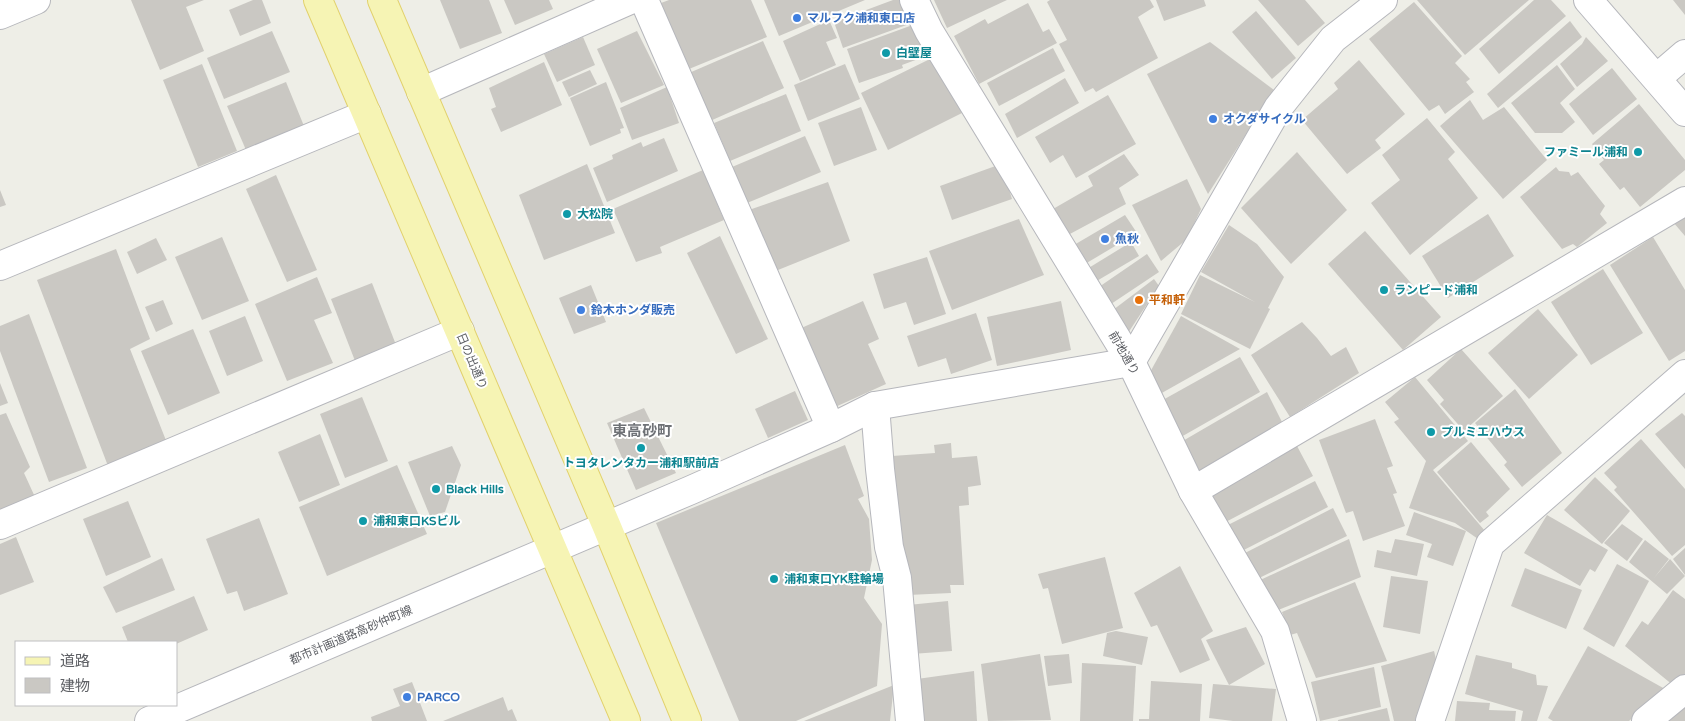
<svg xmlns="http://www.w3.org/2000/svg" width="1685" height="721" viewBox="0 0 1685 721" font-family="'Varela Round','Noto Sans JP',sans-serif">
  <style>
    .building { fill: #cac8c3 }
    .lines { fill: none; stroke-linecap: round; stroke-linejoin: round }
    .minor-casing { stroke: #b6b7bc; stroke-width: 30 }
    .major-casing { stroke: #e2d16c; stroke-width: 30 }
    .minor { stroke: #fff; stroke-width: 28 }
    .major { stroke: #f6f4b4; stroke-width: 28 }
    .shop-dot { fill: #3f7fe0; stroke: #fff; stroke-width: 2 }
    .culture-dot { fill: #0f9aa8; stroke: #fff; stroke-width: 2 }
    .food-dot { fill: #e8710a; stroke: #fff; stroke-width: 2 }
    .labels { text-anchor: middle; stroke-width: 4; stroke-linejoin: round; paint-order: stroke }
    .shop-label { font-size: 12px; font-weight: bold; fill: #366cbe; stroke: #fff; text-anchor: start }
    .culture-label { font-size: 12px; font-weight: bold; fill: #0d838f; stroke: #fff; text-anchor: start }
    .food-label { font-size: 12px; font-weight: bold; fill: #c56008; stroke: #fff; text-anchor: start }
    .street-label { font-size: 12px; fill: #5e6065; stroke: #fff }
    .quarter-label { font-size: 15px; font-weight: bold; fill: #6f7277; stroke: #fff }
  </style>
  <rect width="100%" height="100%" fill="#eeeee7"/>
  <g class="building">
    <path d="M131 0H204L186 7 204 51 160 70Z"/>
    <path d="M253 0H262L271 23 240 36 229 10Z"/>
    <path d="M440 0H489L502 33 460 49Z"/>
    <path d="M504 0H549L553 9 515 25Z"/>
    <path d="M669 0H751L767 37 689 69 661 3Z"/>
    <path d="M764 0H865L779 36Z"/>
    <path d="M893 0H903L912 23 843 48 834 22Z"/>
    <path d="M934 0H1007L947 28Z"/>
    <path d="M1050 0H1150L1154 7 1138 17 1158 58 1096 92 1093 88 1085 92 1059 44 1067 40 1047 2Z"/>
    <path d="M1156 0H1204L1206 6 1164 21Z"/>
    <path d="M1258 0H1305L1325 23 1298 46Z"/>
    <path d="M1417 0H1529L1465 55Z"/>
    <path d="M1534 0H1551L1566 16 1499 74 1479 49Z"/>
    <path d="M1673 0H1685V15Z"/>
    <path d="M1414 2 1462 56 1455 63 1470 79 1466 82 1474 92 1445 114 1439 105 1429 111 1369 39Z"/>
    <path d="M1028 3 1043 32 1049 29 1057 43 979 84 954 36 985 19 988 24Z"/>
    <path d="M1256 11 1296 58 1272 79 1232 32Z"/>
    <path d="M829 20 837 38 826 42 836 65 800 81 783 41Z"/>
    <path d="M1570 21 1582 37 1498 108 1487 94Z"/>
    <path d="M918 23 928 51 920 54 921 58 902 65 903 68 859 83 847 49Z"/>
    <path d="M272 31 290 72 224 99 207 58Z"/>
    <path d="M637 31 664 85 621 103 597 49Z"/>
    <path d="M583 37 595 65 557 82 544 54Z"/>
    <path d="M1586 37 1608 61 1577 87 1560 64 1582 44Z"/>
    <path d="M763 41 784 88 710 121 689 73Z"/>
    <path d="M1210 42 1274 90 1208 194 1147 74Z"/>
    <path d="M1053 48 1065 71 999 106 987 83Z"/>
    <path d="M934 57 962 113 888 150 861 93Z"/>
    <path d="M1359 60 1405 114 1375 140 1381 148 1347 174 1302 120 1338 89 1334 83Z"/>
    <path d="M544 62 562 105 501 132 491 109 496 107 489 88Z"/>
    <path d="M202 64 237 151 198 167 163 80Z"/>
    <path d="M845 64 860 99 808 121 794 85Z"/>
    <path d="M1557 65 1575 89 1560 103 1575 122 1562 133H1535L1511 103Z"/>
    <path d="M1612 68 1637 99 1593 135 1569 104Z"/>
    <path d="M590 70 597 84 569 97 562 82Z"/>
    <path d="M1065 78 1079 103 1017 138 1005 114Z"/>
    <path d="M286 82 304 126 246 150 227 106Z"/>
    <path d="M606 82 624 128 620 129 621 133 590 146 570 98Z"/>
    <path d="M667 87 679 123 632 140 620 108Z"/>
    <path d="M786 94 801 131 730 161 714 123Z"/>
    <path d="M1108 95 1136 144 1076 178 1063 155 1050 163 1035 137Z"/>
    <path d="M1470 100 1483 120 1504 107 1547 160 1503 199 1440 126Z"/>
    <path d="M1639 104 1685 160V170L1640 207 1624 187 1620 190 1599 164 1604 160 1592 144Z"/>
    <path d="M861 107 877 150 834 166 818 123Z"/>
    <path d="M1427 118 1455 152 1448 159 1478 198 1410 255 1371 203 1400 180 1382 155Z"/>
    <path d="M805 136 821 172 747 203 732 167Z"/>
    <path d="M664 138 678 171 607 202 593 168 613 159 612 155 641 142 643 147Z"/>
    <path d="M1297 152 1347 210 1291 264 1241 208Z"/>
    <path d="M1124 154 1139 175 1119 188 1126 204 1068 235 1053 209 1093 186 1088 176Z"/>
    <path d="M587 164 615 233 544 260 519 195Z"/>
    <path d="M1001 164 1012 199 952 220 940 186Z"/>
    <path d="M1556 167 1559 171 1569 172 1571 176 1578 172 1605 206 1600 214 1607 223 1577 247 1573 244 1562 249 1520 197Z"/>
    <path d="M703 170 724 220 660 247 662 253 636 262 613 209Z"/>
    <path d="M276 175 317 270 287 282 246 189Z"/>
    <path d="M1187 179 1201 209 1187 239 1161 261 1132 205Z"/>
    <path d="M828 182 850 241 773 272 749 210Z"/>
    <path d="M0 190 6 205 0 207Z"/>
    <path d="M1685 212V236L1673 222Z"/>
    <path d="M1488 214 1514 256 1448 298 1422 256Z"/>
    <path d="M1125 215 1137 233 1085 264 1074 245Z"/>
    <path d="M1019 219 1044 275 952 310 929 251Z"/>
    <path d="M1229 225 1257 244 1284 277 1268 308 1270 309 1250 349 1181 314 1200 275 1255 302 1201 272Z"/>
    <path d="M1365 231 1441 317 1403 350 1328 264Z"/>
    <path d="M720 236 768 339 736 354 687 253Z"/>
    <path d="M222 237 249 301 202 320 175 257Z"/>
    <path d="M1653 237 1685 290V351L1669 361 1610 265Z"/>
    <path d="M156 238 167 260 137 274 127 252Z"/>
    <path d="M1131 242 1139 256 1095 282 1087 269Z"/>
    <path d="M116 249 150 339 130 349 167 443 108 466 37 280Z"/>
    <path d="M1147 254 1159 272 1108 306 1096 289Z"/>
    <path d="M927 257 946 314 914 325 906 302 884 309 873 274Z"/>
    <path d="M1603 269 1643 333 1591 365 1551 302Z"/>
    <path d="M317 277 332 313 314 320 333 363 287 381 255 304Z"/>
    <path d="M1154 279 1159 286 1128 333 1109 313Z"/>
    <path d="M372 283 398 350 357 366 331 299Z"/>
    <path d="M591 285 606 322 574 334 559 298Z"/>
    <path d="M163 300 173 324 156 332 145 307Z"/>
    <path d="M863 301 879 339 868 344 886 384 833 408 799 329Z"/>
    <path d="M1061 301 1071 350 997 366 987 317Z"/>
    <path d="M1538 309 1578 355 1529 399 1488 353Z"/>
    <path d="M976 313 992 360 951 374 946 358 918 367 907 336Z"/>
    <path d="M29 314 87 468 49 482 0 351V326Z"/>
    <path d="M245 316 263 361 227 376 209 331Z"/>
    <path d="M1181 316 1240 349 1160 394 1149 374Z"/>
    <path d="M1302 322 1317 338 1331 356 1346 347 1359 373 1290 417 1251 355Z"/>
    <path d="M193 329 220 393 168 415 141 351Z"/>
    <path d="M1461 349 1503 396 1464 431 1440 404 1444 400 1427 380Z"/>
    <path d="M1240 357 1260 392 1181 437 1161 401Z"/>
    <path d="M1415 377 1468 441 1433 470 1485 531 1481 541 1455 523 1409 508 1426 461 1394 422 1399 419 1385 402Z"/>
    <path d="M0 383 8 403 0 406Z"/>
    <path d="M1515 389 1562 453 1522 487 1504 465 1507 462 1475 423Z"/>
    <path d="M795 391 808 420 768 438 755 409Z"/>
    <path d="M1267 392 1283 424 1236 449 1198 473 1181 442Z"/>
    <path d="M362 397 388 461 345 478 320 414Z"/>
    <path d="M644 408 676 473 636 490 607 423Z"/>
    <path d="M6 413 30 467 24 473 35 497 0 512V415Z"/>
    <path d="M1682 413 1685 416V469L1655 434Z"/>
    <path d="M1375 419 1393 466 1387 468 1397 493 1393 494 1405 526 1363 541 1353 511 1346 513 1319 440Z"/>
    <path d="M320 434 340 485 299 502 278 452Z"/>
    <path d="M1641 439 1685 489V545L1672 556 1614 490 1617 487 1604 473Z"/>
    <path d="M1471 442 1510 489 1486 512 1489 516 1480 523 1437 472Z"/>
    <path d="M951 443 952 458 977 456 981 485 968 487 969 505 959 506 964 585H950L951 593 908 595 892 456 935 453 934 445Z"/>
    <path d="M845 445 864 496 858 499 869 519 872 560 864 598 882 624 877 686 796 721H739L656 523Z"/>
    <path d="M452 446 461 465 445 512 430 516 408 462Z"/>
    <path d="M1297 446 1313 476 1220 525 1204 495Z"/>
    <path d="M397 465 427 534 327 576 299 507Z"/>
    <path d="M1595 477 1630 511 1602 544 1564 510Z"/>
    <path d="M1315 481 1328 507 1238 553 1224 527Z"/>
    <path d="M128 501 151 557 106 576 83 519Z"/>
    <path d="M1333 508 1347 536 1255 580 1243 554Z"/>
    <path d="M1414 512 1466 531 1453 566 1427 557 1432 544 1406 535Z"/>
    <path d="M1547 515 1608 550 1595 572 1590 569 1580 586 1524 553Z"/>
    <path d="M259 518 288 594 244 611 237 591 227 594 206 539Z"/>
    <path d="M1622 524 1643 539 1627 561 1604 543Z"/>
    <path d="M16 537 34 582 0 595V544Z"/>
    <path d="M1349 539 1361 577 1268 614 1256 582Z"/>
    <path d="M1395 539 1424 544 1417 576 1374 567 1377 550 1391 553Z"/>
    <path d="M1645 540 1669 559 1654 578 1670 559 1685 576 1667 594 1629 562Z"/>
    <path d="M1685 548V575L1673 559Z"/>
    <path d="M1105 557 1123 628 1062 644 1048 588 1043 589 1038 574Z"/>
    <path d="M162 558 175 590 116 613 103 587Z"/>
    <path d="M1617 564 1649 581 1614 647 1583 629Z"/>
    <path d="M1180 566 1213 631 1201 639 1210 660 1180 673 1157 625 1151 627 1134 593Z"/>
    <path d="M1525 568 1582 590 1566 629 1511 606Z"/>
    <path d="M1391 576 1428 581 1420 634 1383 627Z"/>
    <path d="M1355 582 1387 661 1316 678 1297 633 1290 635 1282 612Z"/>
    <path d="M1673 590 1685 599V684L1679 690 1625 646 1642 621 1648 625Z"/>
    <path d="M194 596 208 630 176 644V642H128L122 627Z"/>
    <path d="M948 601 952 651 912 654 908 605Z"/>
    <path d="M1246 627 1265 664 1229 685 1206 640Z"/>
    <path d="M1116 631 1148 637 1142 665 1103 656 1107 633Z"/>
    <path d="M1588 646 1665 689 1629 721H1553L1548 718Z"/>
    <path d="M1434 651 1438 668 1420 721H1394L1381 666Z"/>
    <path d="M1040 654 1051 720 988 721 981 664Z"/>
    <path d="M1069 654 1072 683 1048 686 1044 656Z"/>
    <path d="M1476 655 1512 663V668L1536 675 1537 685 1548 686 1537 721H1521L1523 711 1465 694Z"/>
    <path d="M1082 663 1136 666 1133 721H1080Z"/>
    <path d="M1374 667 1381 707 1320 721 1311 682Z"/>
    <path d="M974 671 977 721H922L917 679Z"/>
    <path d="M1151 681 1202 684 1200 721H1139V719H1149Z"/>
    <path d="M412 682 427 721H372L371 717 400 706 393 689Z"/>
    <path d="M1213 684 1276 689 1272 721H1233L1209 718Z"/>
    <path d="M894 685 890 721H804Z"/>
    <path d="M503 697 508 711 512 709 517 721H443Z"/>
    <path d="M1685 699V721H1669L1665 716Z"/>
    <path d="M1457 701 1490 703 1489 710 1516 711 1515 721H1455Z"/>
    <path d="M1387 708 1390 721H1338V720Z"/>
  </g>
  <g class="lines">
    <defs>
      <g id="minor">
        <path d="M644 0 831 428"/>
        <path d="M914 0 929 31 1131 362 1193 491 1275 631 1302 721"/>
        <path d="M1588 0 1685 112"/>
        <path d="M0 15 36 0"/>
        <path d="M1657 78 1685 54"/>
        <path d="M421 92 630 0"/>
        <path d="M0 266 367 114"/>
        <path d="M875 406 880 469 889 547 897 578 910 721"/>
        <path d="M1193 491 1685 201"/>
        <path d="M0 525 460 331"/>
        <path d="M149 721 691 490 831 428 875 406 1131 362 1278 108 1333 39 1383 0"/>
        <path d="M1430 721 1490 544 1685 374"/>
        <path d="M1646 721 1685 689"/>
      </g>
      <g id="major">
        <path d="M318 0 626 721"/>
        <path d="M382 0 607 527 687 721"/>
      </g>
    </defs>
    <use href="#minor" class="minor-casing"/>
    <use href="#major" class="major-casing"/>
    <use href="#minor" class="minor"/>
    <use href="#major" class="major"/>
  </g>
  <g class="shop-dot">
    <circle cx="797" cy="18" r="5"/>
    <circle cx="1213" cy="119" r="5"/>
    <circle cx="1105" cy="239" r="5"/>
    <circle cx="581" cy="310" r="5"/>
    <circle cx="407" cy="697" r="5"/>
  </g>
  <g class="culture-dot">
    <circle cx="886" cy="53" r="5"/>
    <circle cx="1638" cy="152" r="5"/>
    <circle cx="567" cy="214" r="5"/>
    <circle cx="1384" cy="290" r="5"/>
    <circle cx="1431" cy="432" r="5"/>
    <circle cx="641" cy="448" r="5"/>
    <circle cx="436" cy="489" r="5"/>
    <circle cx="363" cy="521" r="5"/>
    <circle cx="774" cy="579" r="5"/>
  </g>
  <circle class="food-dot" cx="1139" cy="300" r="5"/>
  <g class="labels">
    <g class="shop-label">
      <text x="807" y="22">マルフク浦和東口店</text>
      <text x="1223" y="123">オクダサイクル</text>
      <text x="1115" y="243">魚秋</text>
      <text x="591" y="314">鈴木ホンダ販売</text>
      <text x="417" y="701">PARCO</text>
    </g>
    <g class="culture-label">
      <text x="896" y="57">白壁屋</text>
      <text x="1628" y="156" text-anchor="end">ファミール浦和</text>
      <text x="577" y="218">大松院</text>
      <text x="1394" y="294">ランピード浦和</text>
      <text x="1441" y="436">プルミエハウス</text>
      <text x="641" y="467" text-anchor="middle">トヨタレンタカー浦和駅前店</text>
      <text x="446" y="493">Black Hills</text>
      <text x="373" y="525">浦和東口KSビル</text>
      <text x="784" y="583">浦和東口YK駐輪場</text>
    </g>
    <g class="food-label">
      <text x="1149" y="304">平和軒</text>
    </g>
    <g class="street-label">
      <text transform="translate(1124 353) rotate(60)" y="4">前地通り</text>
      <text transform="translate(472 361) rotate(67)" y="4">日の出通り</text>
      <text transform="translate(351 635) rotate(-23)" y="4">都市計画道路高砂仲町線</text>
    </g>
    <g class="quarter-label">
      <text x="642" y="436">東高砂町</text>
    </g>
  </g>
  <rect x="15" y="641" width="162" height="65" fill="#ffffff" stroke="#bfbfc1"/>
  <rect x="25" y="657" width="25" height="8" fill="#f6f4b4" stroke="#bfbfc1"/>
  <text x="60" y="666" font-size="15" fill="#5e6065">道路</text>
  <rect x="25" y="678" width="25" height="15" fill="#cac8c3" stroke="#bfbfc1"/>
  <text x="60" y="691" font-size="15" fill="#5e6065">建物</text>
</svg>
